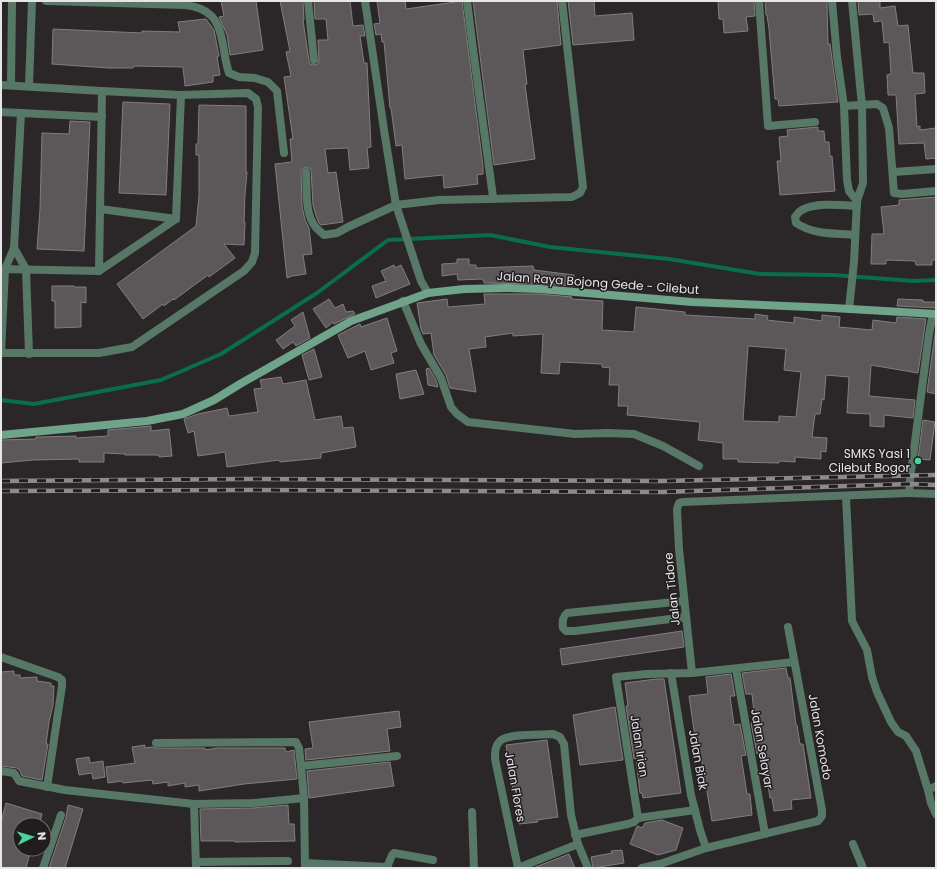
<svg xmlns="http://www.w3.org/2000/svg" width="937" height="869" viewBox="0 0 937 869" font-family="Poppins,sans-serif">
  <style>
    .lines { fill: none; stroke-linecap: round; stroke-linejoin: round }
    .stream { stroke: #0a6e4c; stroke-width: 4 }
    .building { fill: #5c585a; stroke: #827d7f; fill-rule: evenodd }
    .street { stroke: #577767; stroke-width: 8 }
    .secondary { stroke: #6fa48b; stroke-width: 8 }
    .rail-casing { stroke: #8e8a8b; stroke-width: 4.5 }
    .rail { stroke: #211d1f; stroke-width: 3; stroke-dasharray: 9; stroke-linecap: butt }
    .poi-dot { fill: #49d49c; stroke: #211d1f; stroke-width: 1.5 }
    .labels { text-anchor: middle; stroke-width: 3; stroke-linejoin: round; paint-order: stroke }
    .street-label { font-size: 12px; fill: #e8e5e6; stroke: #211d1f }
    .poi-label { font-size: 12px; fill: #e8e5e6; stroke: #211d1f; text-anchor: end }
  </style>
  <rect width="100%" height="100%" fill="#2b2728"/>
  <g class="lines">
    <path class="stream" d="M1 400 34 404 161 380 221 354 317 293 388 240 490 235 550 247 669 259 760 274 834 275 913 281 936 280"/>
  </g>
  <g class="building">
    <path d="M221 1H256L263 50 230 55 227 35 219 17 224 16Z"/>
    <path d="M280 1H303L304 20H303L309 61 310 64 314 65 318 64 319 60 318 40H328L326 19H315L314 1H350L353 26 363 25 365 36H360L364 63H367L371 147 367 148 369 168 350 170 348 148 325 149 328 173 336 172 343 222 321 225 319 223 316 216 313 205 311 169 306 167 301 169 302 206 305 220 309 228 312 254 303 255 306 274 292 276 287 278 275 164 292 162 290 139H293L284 77 291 76 286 52 290 51Z"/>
    <path d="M377 1H405L406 9 462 1 483 166V174L477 175 478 184 444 188 443 175 405 179 402 145 396 146 391 108H390L384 42H382L381 34 376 35 374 24 380 23Z"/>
    <path d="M473 1H557L561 45 523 50 527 84 525 85 535 159 494 165Z"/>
    <path d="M568 1H594L595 16 632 13 634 40 573 45Z"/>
    <path d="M718 1H754L755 16 746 17 748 31 724 33 723 19H719Z"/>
    <path d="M765 1H827L828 44H830L838 102 779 106 778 99H775L769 29 767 15H766Z"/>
    <path d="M858 1H880V8L895 6 898 26 908 25 913 73H924L925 93 915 94 917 127 920 126V130L936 128V158L926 159 924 143 899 144 896 95H888L887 75 891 74 889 42 884 43 882 21 874 22 873 14 859 15Z"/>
    <path d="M206 19 214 30 219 56 217 57 220 75 213 76V82L185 86 183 67 134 66 133 68H109L52 64 53 29 142 33V31L180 32 178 22Z"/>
    <path d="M123 102 170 104 166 195 119 193Z"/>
    <path d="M199 105 246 106V172H247L245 194 244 222H245L244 245 224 244 235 258 209 277 208 275 174 300 173 299 164 306 163 304 143 319 117 284 196 226 199 196V155H196V144H198Z"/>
    <path d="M70 121 90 122 84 251 37 249 40 209 42 133 69 134Z"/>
    <path d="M818 127V131H824L825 142H829L830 157 832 156 835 191 780 195 777 161H781L779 137 788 136 787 130Z"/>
    <path d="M936 197V260H932V265H916L915 261 886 260V264H871L872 234H884L881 207 899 205V200Z"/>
    <path d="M457 259H469V265H476V268L533 266 534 270 574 275 573 286 540 284 484 283 483 279 458 280 457 274 442 276V264L457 263Z"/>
    <path d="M394 265 395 268 401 265 410 284 376 298 372 286 386 281 381 271Z"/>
    <path d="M52 286H74V287H86V303L81 302V327L55 328V301H52Z"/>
    <path d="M484 294H540L572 297 571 299 603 301 602 330 634 332 636 307 685 312V315L755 319V314L768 316 767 320 794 323V317L822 321V315L840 317 839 327 872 330 873 320 896 323 897 317 926 319 918 373 871 365 869 396 915 400 913 418 884 415V427L870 426V414L847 413 849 377 826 375 824 400 822 399 820 414H815L812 437 827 438 826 452 821 451V459L795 457V462L779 461V463L738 462V459H723V443L698 440 700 422 627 415 628 406H618L619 385H609L610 368 602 367V364L560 362 559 374 541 373 543 334 513 336V333L485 337 486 347 469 349 476 392 450 388 446 375 434 355 431 333 423 334 421 329 417 303 447 299 448 307 485 304ZM748 346 786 349 784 370 801 372 796 417 779 416V422L743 421Z"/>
    <path d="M329 299 335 308 343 304 346 312 353 311 355 314 334 324 333 322 326 328 313 309Z"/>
    <path d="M898 299 923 300V302H936V308L897 306Z"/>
    <path d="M303 312 310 338 296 346 293 342 283 349 276 340 295 326 291 320Z"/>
    <path d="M387 318 397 351 391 353 394 363 371 370 365 351 348 358 338 335 360 324 361 327Z"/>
    <path d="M936 327V394L927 392Z"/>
    <path d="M314 349 322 377 309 380 302 355Z"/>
    <path d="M429 368 436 380 438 387 428 385 426 369Z"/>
    <path d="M416 370 424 394 400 399 396 374Z"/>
    <path d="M281 377 283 384 306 380 315 420 341 416 343 428 353 427 356 447 321 453V458L280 462 279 460 227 467 225 452 198 456 194 431 188 433 184 419 198 414 227 408 229 416 258 412 254 389 262 388 260 380Z"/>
    <path d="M923 420 935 422 930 460 918 459Z"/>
    <path d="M151 426V431L169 429 172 456 159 457V455H125V454L104 453V462H79V459L33 460 1 463V440L36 439V437H39L76 436V438L108 436V430Z"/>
    <path d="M682 631 684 647 562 665 560 649Z"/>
    <path d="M786 668 788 678H790L796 725H797L800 744H803L811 798 791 800 792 809 774 811 772 798H770L763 753 757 754 751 723 755 722 752 694H746L742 673Z"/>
    <path d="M14 671V675H20V678L37 677V681L51 683V686H54L53 705 49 722 46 744H48L42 780 22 776 20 771 17 768 1 766V672Z"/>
    <path d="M731 674 735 696H730L734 725 740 724 746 755 741 756 743 768 747 794H750L752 815 712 821 700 751H698L695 737 689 696 708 694 706 677Z"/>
    <path d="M656 679H664L681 793 643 798 642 793H640L636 758 634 759 626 706H628L625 683Z"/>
    <path d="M615 707 623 760 580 765 573 715Z"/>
    <path d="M399 711 401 727 387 729 390 751 306 760 305 749 313 748 309 722Z"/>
    <path d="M547 740 558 817 537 820 538 822 519 824 514 789H513L506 745Z"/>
    <path d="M145 745V748L152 747 156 748H205V750L217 748H285L286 752 294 750 297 779 244 784 199 791V785L185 787V783L168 786V782L153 784 152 780 123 783 122 781 108 783 106 767 135 763 132 747Z"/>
    <path d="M89 757 90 763 103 761 105 777 93 779 92 773 79 775 76 759Z"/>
    <path d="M390 762 394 786 309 798 307 771Z"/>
    <path d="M6 803 42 814 39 825H20V849H31L26 868H1V822Z"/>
    <path d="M68 805 83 809 65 868H49L66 817Z"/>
    <path d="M288 805 289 824H294L295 841 235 842V841H201L200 809 253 808Z"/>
    <path d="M662 820 683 828 676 850 658 855 630 844 637 826 642 828 645 823Z"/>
    <path d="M622 850 624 863 593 868 591 857 612 853 611 851Z"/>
    <path d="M569 854 575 868H533Z"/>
  </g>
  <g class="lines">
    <g class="street">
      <path d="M46 1 186 5C191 6 197 7 201 9 226 19 221 51 229 73L239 77 255 78 268 82 277 91 284 153"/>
      <path d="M308 1 314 60"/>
      <path d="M365 1 384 130 396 205 421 281 428 293"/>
      <path d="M467 1 473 49 493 197"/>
      <path d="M759 1 768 126 815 122"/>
      <path d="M832 1 837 57 844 106 847 180 849 191 857 201"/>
      <path d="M1 85 102 91 99 271 1 269"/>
      <path d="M11 85 12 1"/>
      <path d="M29 86 32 1"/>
      <path d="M844 106 877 104 883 108 889 128 894 193 902 194 936 191"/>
      <path d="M1 112 102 117"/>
      <path d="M306 172C307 187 305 211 313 223 315 228 320 231 324 235L337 233 348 227 396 205 439 200 572 197 580 193 583 187 562 1"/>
      <path d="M894 172 936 169"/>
      <path d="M100 209 176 219"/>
      <path d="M855 235C835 233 814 235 796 223L795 217C797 215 799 211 802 210 815 202 842 205 857 206"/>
      <path d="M14 248 26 269 29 354"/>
      <path d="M99 271 176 219 181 95"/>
      <path d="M403 301 421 344 441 378 451 407 457 414 468 422 575 434 608 433 634 434 663 446 699 466"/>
      <path d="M849 309 854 262 857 201 863 183 862 106 852 1"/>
      <path d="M933 314 929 334 912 465C910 474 910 484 909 493L936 494"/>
      <path d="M1 353H99L132 347 244 271 252 262 255 253 258 107 256 99 248 93 181 95 102 91"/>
      <path d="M1 353 5 269 14 248 21 113"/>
      <path d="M846 496 852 621 867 650 872 677 877 692 891 722 898 732 906 736 916 751 928 790 936 786"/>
      <path d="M684 601 567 613C562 617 562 622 563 628L566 631H575L686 617"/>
      <path d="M1 657 58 677 62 680V686L47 787"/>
      <path d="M736 669 765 834"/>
      <path d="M671 673 691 795 700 830 706 848"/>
      <path d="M692 673 679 549 677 509 679 503 683 502 909 493"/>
      <path d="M156 743 296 742 299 748 301 766"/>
      <path d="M1 771 14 773 19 781 65 790 194 804 253 803 304 798"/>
      <path d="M928 790 931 803 936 814"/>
      <path d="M194 804 196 868"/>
      <path d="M472 812 474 868"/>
      <path d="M638 818 616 677 647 674 692 673 794 662"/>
      <path d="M575 835 628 824 634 822 638 818 695 810"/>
      <path d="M853 844 863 868"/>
      <path d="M196 862 288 861"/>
      <path d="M305 863 385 867 388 865 392 855 394 853 433 860"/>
      <path d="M43 868 61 815"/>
      <path d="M305 868 304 798 301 766 397 756"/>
      <path d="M518 868 495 759C495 752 495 746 500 741 508 733 542 735 553 734L560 737 564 744 571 815 578 844 588 868"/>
      <path d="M518 868 578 844"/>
      <path d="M642 868 660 864 706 848 818 821 822 816V810L788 627"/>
    </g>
    <path class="secondary" d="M1 435 147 421 183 414 214 400 240 384 351 321 428 293 464 289 506 288 540 289 692 302 833 308 936 314"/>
    <defs>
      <g id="rail">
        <path d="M1 481 249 479 663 481 936 475"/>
        <path d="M1 491 250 490 661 492 910 484 936 485"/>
      </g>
    </defs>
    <use href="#rail" class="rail-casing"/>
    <use href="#rail" class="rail"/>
  </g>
  <circle class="poi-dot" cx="918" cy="461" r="4"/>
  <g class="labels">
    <g class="street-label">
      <text transform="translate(598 283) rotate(4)" y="4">Jalan Raya Bojong Gede - Cilebut</text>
      <text transform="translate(672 589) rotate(-96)" y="4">Jalan Tidore</text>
      <text transform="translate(820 737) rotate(80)" y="4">Jalan Komodo</text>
      <text transform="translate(639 746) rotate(81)" y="4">Jalan Irian</text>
      <text transform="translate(762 749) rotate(80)" y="4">Jalan Selayar</text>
      <text transform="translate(698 760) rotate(80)" y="4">Jalan Biak</text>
      <text transform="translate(515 787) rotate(80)" y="4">Jalan Flores</text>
    </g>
    <g class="poi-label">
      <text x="910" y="458">SMKS Yasi 1<tspan x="910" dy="14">Cilebut Bogor</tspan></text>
    </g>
  </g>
  <rect width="937" height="869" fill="none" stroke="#e8e5e6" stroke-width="4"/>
  <g transform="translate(32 837) rotate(85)"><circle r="19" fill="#211d1f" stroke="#716d6f"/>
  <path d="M0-3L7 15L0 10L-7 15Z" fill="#49d49c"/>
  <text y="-6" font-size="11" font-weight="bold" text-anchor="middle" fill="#e8e5e6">N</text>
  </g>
</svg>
